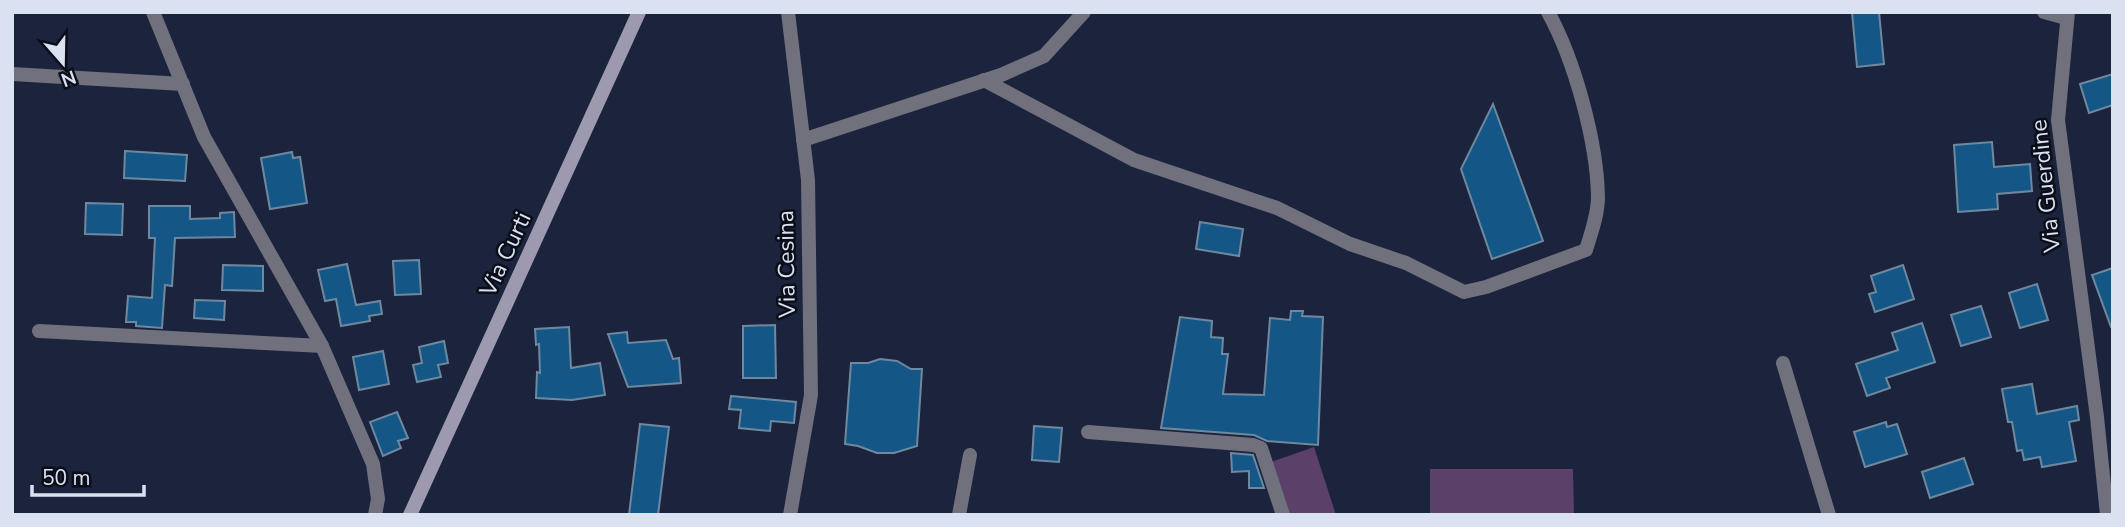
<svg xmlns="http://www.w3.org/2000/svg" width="2125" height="527" viewBox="0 0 2125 527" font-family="'Nunito Sans',sans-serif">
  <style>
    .green { fill: #5b4169 }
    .building { fill: #145786; stroke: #6e889f; stroke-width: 2 }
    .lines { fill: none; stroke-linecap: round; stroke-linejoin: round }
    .street { stroke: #71707d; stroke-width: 14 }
    .secondary { stroke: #9d9ab0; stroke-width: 14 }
    .labels { text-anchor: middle; stroke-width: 5; stroke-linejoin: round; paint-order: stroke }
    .street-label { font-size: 23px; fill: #dae1f1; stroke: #0a0e18 }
  </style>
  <rect width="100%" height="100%" fill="#1b243c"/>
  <g class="green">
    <path d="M1314 447 1336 515H1289L1271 462Z"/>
    <path d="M1430 469H1573L1574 515H1430Z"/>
  </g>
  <g class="building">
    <path d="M1852 12H1879L1884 64 1857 67Z"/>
    <path d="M2113 74V105L2089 113 2080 84Z"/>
    <path d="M1493 104 1543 241 1492 259 1461 169Z"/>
    <path d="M1992 142 1994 167 2030 164 2032 191 1997 194 1998 209 1958 212 1954 145Z"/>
    <path d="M125 151 187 155 185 181 124 178Z"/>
    <path d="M292 152 293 158 300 157 307 203 270 209 261 158Z"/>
    <path d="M86 203 123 204 122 235 85 234Z"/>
    <path d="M149 206H190V219L220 218V213L234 212 235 237 175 238 172 286 165 285 162 328 136 326V322H126L128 296 152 298 155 238H149Z"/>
    <path d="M1200 222 1243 229 1239 256 1196 249Z"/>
    <path d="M419 260 421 294 395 295 393 261Z"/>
    <path d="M347 264 356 305 380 301 382 314 369 316 370 321 341 326 336 299 325 301 318 270Z"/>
    <path d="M223 265 263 266V291L222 290Z"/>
    <path d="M1903 265 1914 299 1875 312 1869 294 1876 292 1871 276Z"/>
    <path d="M2113 268V327H2111L2092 275Z"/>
    <path d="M2037 284 2048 320 2020 328 2009 293Z"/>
    <path d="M195 300 225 301 224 320 194 318Z"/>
    <path d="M1981 306 1991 337 1961 346 1951 315Z"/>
    <path d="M1291 311H1303L1302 316 1323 317 1318 445 1267 441 1254 435 1161 428 1180 317 1212 321 1211 337 1223 338 1222 354H1228L1223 394 1264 395 1270 318 1290 320Z"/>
    <path d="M1922 323 1935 362 1886 378 1890 388 1867 396 1856 364 1898 350 1892 333Z"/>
    <path d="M775 325 776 378H743V326Z"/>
    <path d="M569 327 571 368 600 363 605 395 572 400 536 398 537 372 540 373 539 344 536 345 535 329Z"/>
    <path d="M627 332 628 343 666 340 673 359 679 358 681 383 628 387 608 334Z"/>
    <path d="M444 341 448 363 438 365 441 377 417 382 413 365 422 363 419 347Z"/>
    <path d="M383 351 389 384 359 390 353 357Z"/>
    <path d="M880 359 897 361 911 369H922L917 446 894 453H877L858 446 845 444 851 363H868Z"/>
    <path d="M2032 384 2037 414 2077 406 2079 420 2069 422 2076 461 2042 467 2040 457 2024 460 2022 450 2017 451 2012 422H2008L2002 389Z"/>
    <path d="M731 396 796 402 794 423 771 421 770 431 739 428 741 410 729 409Z"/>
    <path d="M397 412 408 438 398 441 401 448 383 456 370 422Z"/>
    <path d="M1886 422 1887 427 1897 424 1907 454 1865 467 1854 432Z"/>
    <path d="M640 424 669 427 658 515H629Z"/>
    <path d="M1034 426 1062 428 1059 462 1032 460Z"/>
    <path d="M1231 453 1253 455 1264 488H1249V471L1232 472Z"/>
    <path d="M1964 458 1973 484 1930 498 1922 472Z"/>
  </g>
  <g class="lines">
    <g class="street">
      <path d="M153 12 204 137 322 346 373 464 378 499 375 515"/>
      <path d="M788 12 808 180 811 395 790 515"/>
      <path d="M2044 12 2066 18"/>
      <path d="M2068 12 2058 120 2097 417 2107 515"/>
      <path d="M12 74 183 84"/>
      <path d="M984 80 1134 160 1277 208 1350 244 1406 263 1464 292 1486 287 1586 250C1591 233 1598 215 1598 197 1597 142 1575 61 1548 12"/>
      <path d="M803 140 1001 75 1044 56 1084 12"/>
      <path d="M39 331 322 346"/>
      <path d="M1783 363 1829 515"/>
      <path d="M1088 432 1253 445 1261 448 1283 515"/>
      <path d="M959 515 970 455"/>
    </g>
    <path class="secondary" d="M410 515 639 12"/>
  </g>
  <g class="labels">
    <g class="street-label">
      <text transform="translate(2045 186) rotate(-96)" y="8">Via Guerdine</text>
      <text transform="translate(505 254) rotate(-65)" y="8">Via Curti</text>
      <text transform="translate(786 264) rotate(-91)" y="8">Via Cesina</text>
    </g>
  </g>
  <rect width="2125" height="527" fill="none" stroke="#dae1f1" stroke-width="28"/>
  <g transform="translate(63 63) rotate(160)" stroke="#0a0e18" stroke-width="5" paint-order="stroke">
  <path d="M0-5L12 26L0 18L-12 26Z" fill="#dae1f1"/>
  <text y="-10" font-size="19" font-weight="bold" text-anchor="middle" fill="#dae1f1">N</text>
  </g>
  <path d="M32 485v10h112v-10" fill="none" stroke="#dae1f1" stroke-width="3.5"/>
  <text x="42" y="485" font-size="21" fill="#dae1f1" stroke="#0a0e18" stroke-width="5" paint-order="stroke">50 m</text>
</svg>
